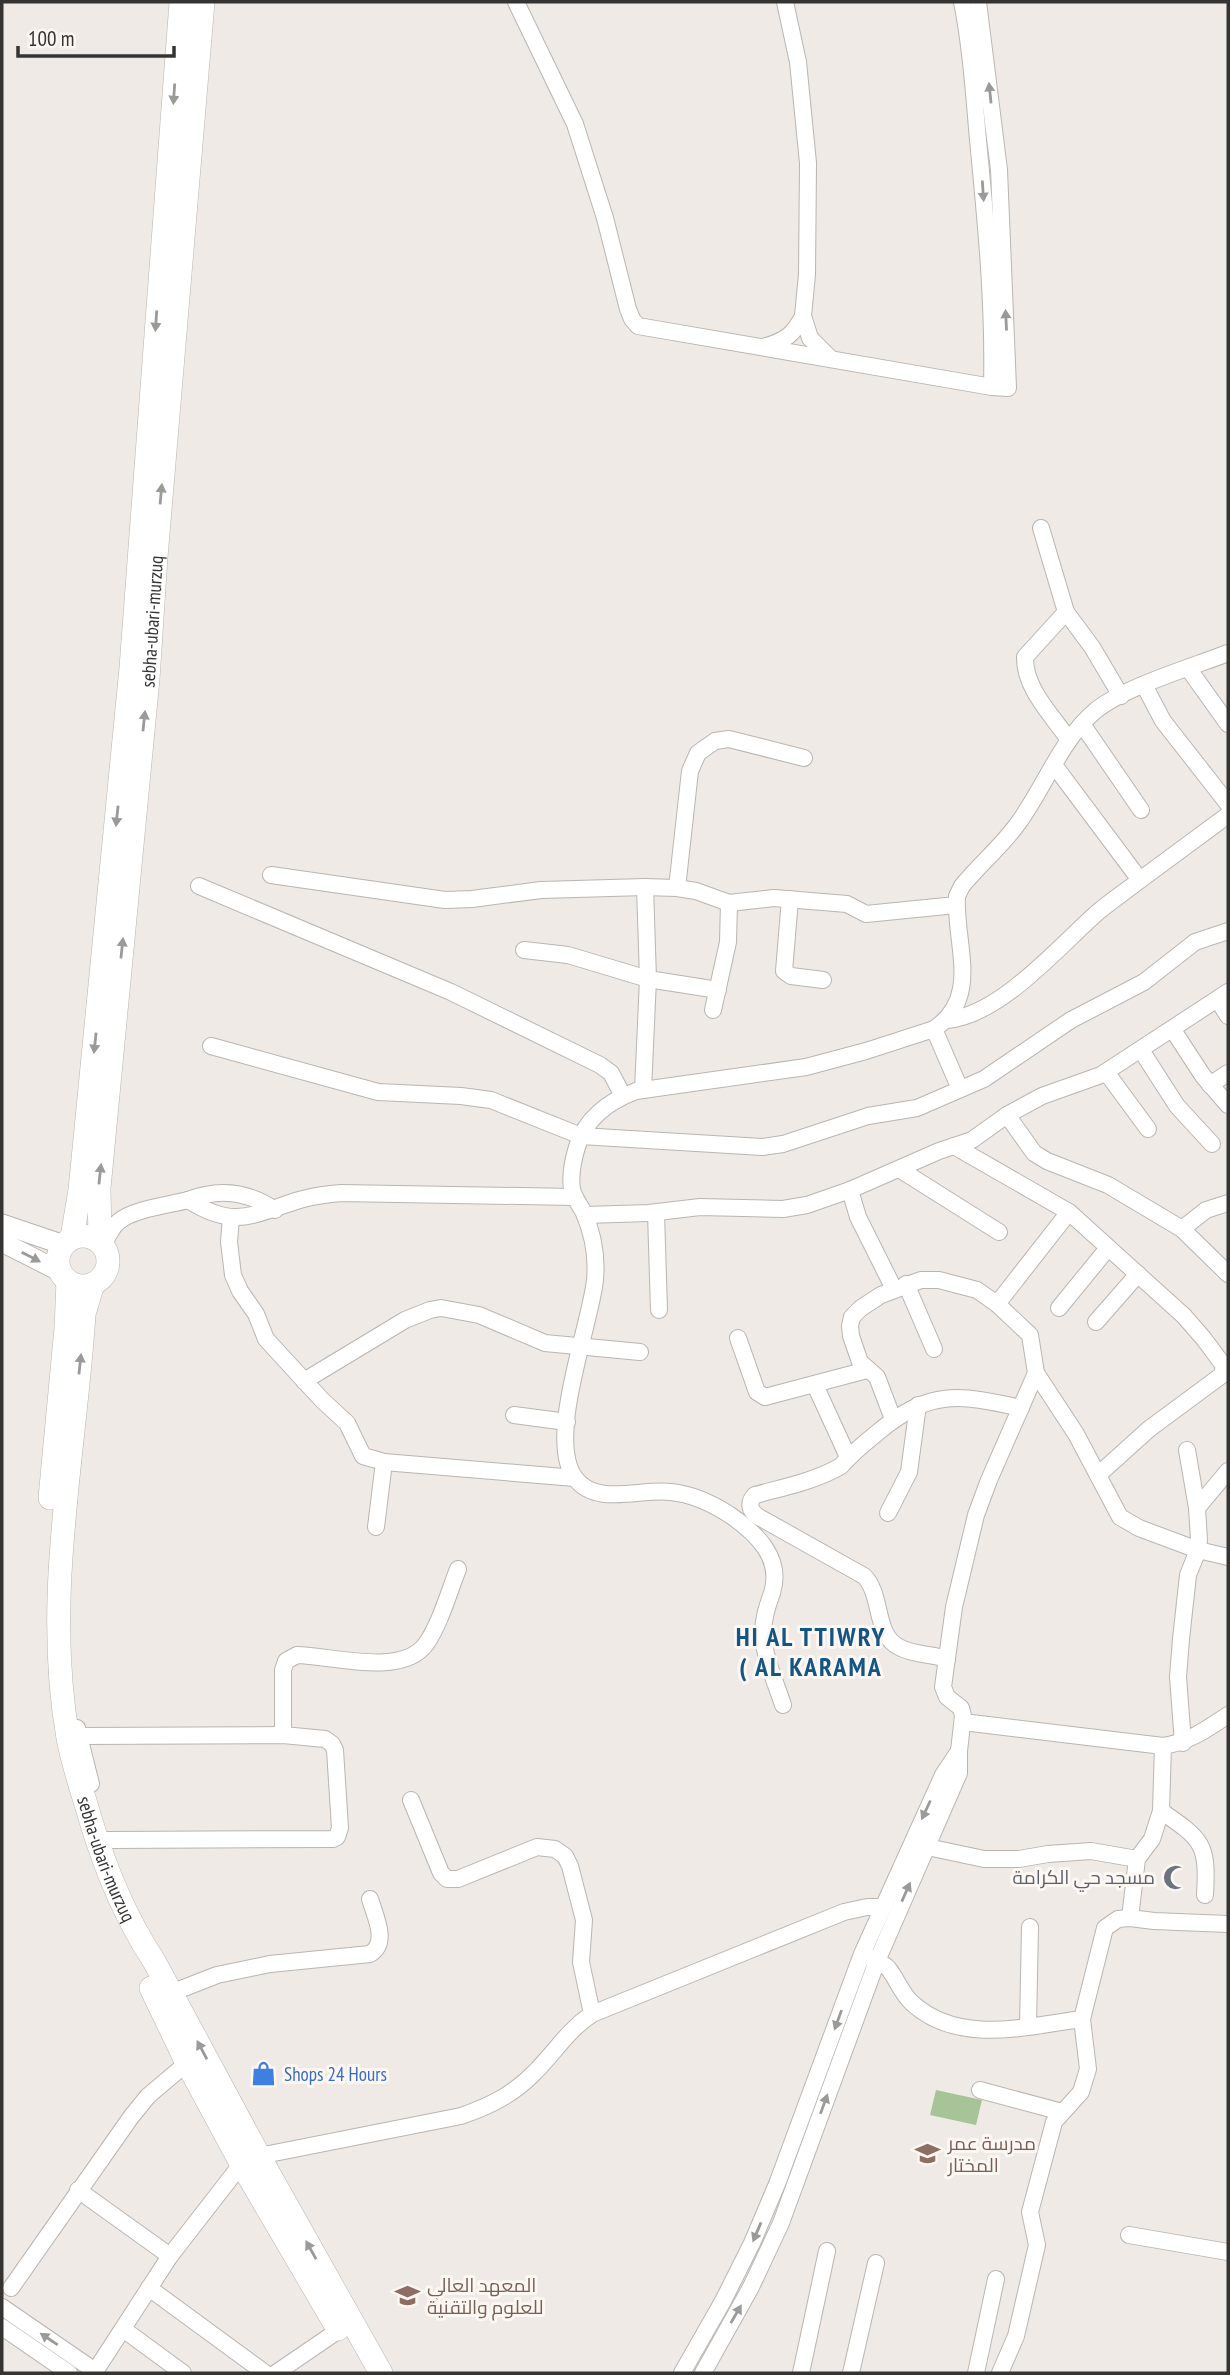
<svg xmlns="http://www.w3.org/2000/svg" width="1230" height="2375" viewBox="0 0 1230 2375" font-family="'PT Sans Narrow',Cairo,sans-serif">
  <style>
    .green { fill: #a7c499 }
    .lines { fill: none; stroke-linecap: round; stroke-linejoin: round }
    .minor-casing { stroke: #bab5b1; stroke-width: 18 }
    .major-casing { stroke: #bab5b1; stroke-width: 21 }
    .highway-casing { stroke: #bab5b1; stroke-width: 24 }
    .minor { stroke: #fff; stroke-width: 16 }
    .major { stroke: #fff; stroke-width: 19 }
    .highway { stroke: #fff; stroke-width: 23 }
    .oneway { fill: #9a9a99 }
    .labels { text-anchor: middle; stroke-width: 6; stroke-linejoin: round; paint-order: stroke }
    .street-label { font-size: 19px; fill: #363433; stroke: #fcf7f3 }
    .worship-label { font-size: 19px; fill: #5b616d; stroke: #fcf7f3; text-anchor: end }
    .shop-label { font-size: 19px; fill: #366cbe; stroke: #fcf7f3; text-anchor: start }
    .education-label { font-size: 19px; fill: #785e54; stroke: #fcf7f3; text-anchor: start }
    .district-label { font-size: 26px; font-weight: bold; letter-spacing: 2px; fill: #135584; stroke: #fcf7f3 }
  </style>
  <rect width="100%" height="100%" fill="#efeae5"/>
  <path class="green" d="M936 2090 982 2100 976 2125 930 2115Z"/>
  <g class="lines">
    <defs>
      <g id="minor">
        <path d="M516 2 575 124 605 218 628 309 632 319 638 326 992 387 1008 388 999 170 978 2"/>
        <path d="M785 2 798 62 808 163 807 274 803 316 810 338 830 358"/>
        <path d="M962 2C971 47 974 94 978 140 986 222 994 305 992 387"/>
        <path d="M766 346C785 341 794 334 803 316"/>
        <path d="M1041 528 1066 612 1025 657C1024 688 1052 715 1069 740"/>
        <path d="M1066 612 1092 647 1121 696"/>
        <path d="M1188 668 1228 724"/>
        <path d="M1144 685 1163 721 1228 804"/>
        <path d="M1082 724 1141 810"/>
        <path d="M1054 765 1140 880 1228 815"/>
        <path d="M271 875 445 900 472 899 541 890 645 887 677 888 696 891 729 903 774 898 847 904 866 914 956 905"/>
        <path d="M199 886 451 992 600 1065 611 1073 623 1096"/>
        <path d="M677 888 690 771 698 753 715 741 729 739 804 758"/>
        <path d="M790 899 784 971 791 976 823 980"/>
        <path d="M524 950 568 955 648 979 718 990"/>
        <path d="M1218 1000 1228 1016"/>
        <path d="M713 1010 728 942 729 903"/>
        <path d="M947 1020C1001 1015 1058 947 1098 912 1111 901 1126 891 1140 880"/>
        <path d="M934 1029 960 1089"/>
        <path d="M1173 1030 1203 1076 1228 1105"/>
        <path d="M211 1046 378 1092 461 1096 491 1100 581 1136 762 1147 783 1144 868 1116 917 1108 984 1079 1071 1020 1144 982 1195 942 1228 931"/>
        <path d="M1141 1050 1177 1106 1212 1144"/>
        <path d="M1106 1072 1148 1129"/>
        <path d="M1210 1085 1228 1073"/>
        <path d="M643 1090 648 979 645 887"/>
        <path d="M1007 1115 1034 1153 1047 1161 1108 1185 1182 1229 1228 1274"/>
        <path d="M954 1146 1069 1212 1184 1316 1204 1339 1224 1366 1222 1375 1149 1429 1098 1475"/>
        <path d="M899 1169 999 1232"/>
        <path d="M850 1190 858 1217 894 1289"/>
        <path d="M188 1200C219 1188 247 1191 275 1210"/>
        <path d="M656 1213 659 1310"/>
        <path d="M585 1215 649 1213 700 1207 783 1209 807 1205 850 1190 939 1151 972 1140 1007 1115 1042 1096 1101 1075 1228 992"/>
        <path d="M231 1217 229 1242 233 1275 240 1291 256 1314 266 1339 322 1400 347 1423 363 1456 384 1462 575 1478"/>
        <path d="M1182 1229 1206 1210 1228 1203"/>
        <path d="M103 1246C107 1238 111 1228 118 1222 133 1209 169 1205 188 1200 237 1231 254 1213 303 1199 315 1196 328 1194 341 1193L574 1197"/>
        <path d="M906 1284 934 1349"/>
        <path d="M997 1304 1069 1212"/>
        <path d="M1059 1308 1108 1248"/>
        <path d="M1096 1322 1138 1274"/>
        <path d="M738 1338 757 1392 765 1397 867 1370"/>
        <path d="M304 1381 405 1320 430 1310 441 1308 479 1315 545 1343 640 1352"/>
        <path d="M815 1385 848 1457"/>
        <path d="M514 1415 567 1422"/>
        <path d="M893 1419 877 1377 860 1362 851 1336 850 1326 852 1317 861 1308 881 1295 921 1280H939L977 1290 997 1304 1030 1335 1036 1373 1076 1434 1120 1517 1139 1528 1198 1550 1228 1557"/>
        <path d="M1197 1508 1228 1471"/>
        <path d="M888 1513 909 1472 918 1405"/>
        <path d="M376 1527 384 1462"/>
        <path d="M947 1659C932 1654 913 1655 899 1647 874 1635 883 1595 864 1576L757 1516C749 1510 748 1502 755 1495 785 1487 815 1481 841 1466 852 1453 865 1443 877 1433 929 1389 959 1394 1021 1408"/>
        <path d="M783 1705C776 1683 764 1658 763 1634 763 1619 767 1607 772 1593 783 1558 756 1533 730 1515 713 1504 691 1494 671 1492 641 1488 596 1507 575 1478 546 1438 590 1327 595 1280 597 1258 593 1234 584 1213 580 1205 574 1198 572 1189 570 1176 573 1160 577 1147 585 1119 609 1101 636 1091L806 1067 866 1051 934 1029C982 997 954 943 957 896L962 886C980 864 1003 845 1019 822 1045 786 1061 740 1095 711 1124 687 1192 667 1228 653"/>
        <path d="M963 1722 1163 1746C1189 1742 1207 1729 1228 1715"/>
        <path d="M77 1728 91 1784"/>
        <path d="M283 1735V1670L286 1661 297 1655C334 1656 402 1677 426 1644 440 1624 449 1592 458 1569"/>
        <path d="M79 1736 283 1735 325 1739 332 1744 335 1750 340 1828 337 1837 333 1839 108 1840"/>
        <path d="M1183 1743 1178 1677 1181 1639 1188 1575 1198 1550 1199 1540 1197 1508 1187 1450"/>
        <path d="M411 1800 441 1873 447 1879H458L537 1847 555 1849 565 1856 570 1866 584 1920 581 1962 592 2014"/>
        <path d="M1161 1811C1203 1840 1208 1844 1205 1895"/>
        <path d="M918 1845 984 1859H1019L1048 1854 1091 1851 1137 1859"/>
        <path d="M1130 1918 1137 1859 1152 1839 1161 1811 1163 1746"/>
        <path d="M869 1957C875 1960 883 1963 888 1968 897 1979 901 1993 912 2003 959 2046 1027 2026 1082 2019"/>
        <path d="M171 1993 217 1975 270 1964 370 1954C389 1943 375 1916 370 1899"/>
        <path d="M1028 2026 1030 1927"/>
        <path d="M980 2090 1062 2112"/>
        <path d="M78 2190 170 2256"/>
        <path d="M1129 2235 1228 2252"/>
        <path d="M11 2288 131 2117 148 2096 187 2063"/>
        <path d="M149 2288 265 2373"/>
        <path d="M2 2307 95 2371"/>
        <path d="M2 2327 69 2373"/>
        <path d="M123 2329 183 2373"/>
        <path d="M94 2373 170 2256 236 2171 247 2161 259 2156 461 2116C490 2106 514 2094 535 2072 555 2052 568 2030 592 2014L844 1912 867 1907H883"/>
        <path d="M276 2373 339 2330"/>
        <path d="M682 2373 723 2301 752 2243 777 2184 862 1954 943 1775 959 1751"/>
        <path d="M703 2373 751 2287 781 2223 877 1961 959 1773V1751L963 1716 961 1708 947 1697 943 1687 954 1607 976 1515 989 1480 1036 1373"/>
        <path d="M801 2373 827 2251"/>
        <path d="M851 2373 876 2263"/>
        <path d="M976 2373 996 2279"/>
        <path d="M1000 2373 1016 2336 1037 2245 1030 2212 1054 2122 1081 2092 1088 2069 1082 2019 1105 1928 1118 1919 1130 1918 1154 1921 1228 1924"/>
      </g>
      <g id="major">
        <path d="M2 1224 64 1245"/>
        <path d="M2 1242 61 1272"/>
      </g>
      <g id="highway">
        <circle cx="83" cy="1261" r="25"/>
        <path d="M72 1238 80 1190 131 668 181 2"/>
        <path id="s1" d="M100 1242 99 1188 148 679 156 557 203 2"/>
        <path id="s2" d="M93 1284 84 1314C75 1455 43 1597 68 1738 73 1766 83 1793 91 1821 106 1871 125 1917 154 1961L259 2156 381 2373"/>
        <path d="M50 1498 66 1328 68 1281"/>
        <path d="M151 1988 187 2063 242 2165 338 2329"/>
      </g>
    </defs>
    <use href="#minor" class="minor-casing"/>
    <use href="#major" class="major-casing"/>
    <use href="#highway" class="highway-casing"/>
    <use href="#minor" class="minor"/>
    <use href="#major" class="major"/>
    <use href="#highway" class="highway"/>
  </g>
  <defs><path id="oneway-solid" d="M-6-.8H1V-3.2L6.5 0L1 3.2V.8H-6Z" transform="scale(1.75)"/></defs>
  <g class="oneway">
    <use href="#oneway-solid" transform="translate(990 93) rotate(-96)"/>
    <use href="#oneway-solid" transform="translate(174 94) rotate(94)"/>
    <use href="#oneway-solid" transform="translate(983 191) rotate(86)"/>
    <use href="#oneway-solid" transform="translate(1006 320) rotate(-93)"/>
    <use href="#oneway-solid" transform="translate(156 321) rotate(94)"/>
    <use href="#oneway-solid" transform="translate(161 494) rotate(-85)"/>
    <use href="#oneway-solid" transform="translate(144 721) rotate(-84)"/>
    <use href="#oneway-solid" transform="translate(117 816) rotate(96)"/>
    <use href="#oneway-solid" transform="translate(122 948) rotate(-84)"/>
    <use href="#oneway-solid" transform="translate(95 1043) rotate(96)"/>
    <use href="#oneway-solid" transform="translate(100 1174) rotate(-84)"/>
    <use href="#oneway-solid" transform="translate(31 1257) rotate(27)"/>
    <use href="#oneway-solid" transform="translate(80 1364) rotate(-84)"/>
    <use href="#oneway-solid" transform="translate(926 1810) rotate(115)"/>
    <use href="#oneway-solid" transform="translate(906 1892) rotate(-66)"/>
    <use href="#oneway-solid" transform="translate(838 2020) rotate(110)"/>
    <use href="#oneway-solid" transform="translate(202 2050) rotate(-118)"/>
    <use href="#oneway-solid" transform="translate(824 2104) rotate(-70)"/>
    <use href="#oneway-solid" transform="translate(757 2232) rotate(113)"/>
    <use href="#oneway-solid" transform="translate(311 2250) rotate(-119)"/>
    <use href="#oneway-solid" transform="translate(736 2314) rotate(-60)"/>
    <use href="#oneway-solid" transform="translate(49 2339) rotate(-146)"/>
  </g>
  <defs>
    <symbol id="mosque-bare" viewBox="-9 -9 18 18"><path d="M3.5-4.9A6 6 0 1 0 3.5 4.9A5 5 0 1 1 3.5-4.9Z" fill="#6b7280" stroke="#fcf7f3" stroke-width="2.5" paint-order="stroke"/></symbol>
    <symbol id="shop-bare" viewBox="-9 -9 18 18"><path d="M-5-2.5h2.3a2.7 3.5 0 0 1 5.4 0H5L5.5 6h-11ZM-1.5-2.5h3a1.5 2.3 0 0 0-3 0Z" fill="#3f7fe0" stroke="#fcf7f3" stroke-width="2.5" paint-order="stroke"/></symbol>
    <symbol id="school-bare" viewBox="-9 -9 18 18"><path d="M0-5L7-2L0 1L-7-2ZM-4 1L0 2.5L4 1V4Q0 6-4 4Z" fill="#8d6e63" stroke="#fcf7f3" stroke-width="2.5" paint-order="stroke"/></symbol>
    <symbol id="university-bare" viewBox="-9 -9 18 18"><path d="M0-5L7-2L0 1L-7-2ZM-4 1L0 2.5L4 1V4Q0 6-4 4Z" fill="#8d6e63" stroke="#fcf7f3" stroke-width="2.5" paint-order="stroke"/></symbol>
  </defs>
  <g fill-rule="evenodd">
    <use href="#mosque-bare" x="1158" y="1860" width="35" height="35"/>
    <use href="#shop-bare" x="246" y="2056" width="35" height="35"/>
    <use href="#school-bare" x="910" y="2136" width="35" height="35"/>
    <use href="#university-bare" x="390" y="2278" width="35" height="35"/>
  </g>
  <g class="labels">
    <g class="street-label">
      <text dy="7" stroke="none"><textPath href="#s1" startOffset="623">sebha-ubari-murzuq</textPath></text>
      <text dy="7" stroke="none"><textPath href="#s2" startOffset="584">sebha-ubari-murzuq</textPath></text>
    </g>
    <g class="worship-label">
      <text x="1155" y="1884">مسجد حي الكرامة</text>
    </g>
    <g class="shop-label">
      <text x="284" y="2081">Shops 24 Hours</text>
    </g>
    <g class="education-label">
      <text x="948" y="2150">مدرسة عمر<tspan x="948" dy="22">المختار</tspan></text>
      <text x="427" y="2292">المعهد العالي<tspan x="427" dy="22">للعلوم والتقنية</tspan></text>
    </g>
    <g class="district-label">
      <text x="811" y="1646">HI AL TTIWRY<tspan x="811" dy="30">( AL KARAMA</tspan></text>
    </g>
  </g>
  <rect width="1230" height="2375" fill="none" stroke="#363433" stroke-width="7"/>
  <path d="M18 46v10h156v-10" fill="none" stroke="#363433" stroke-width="3.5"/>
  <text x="28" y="46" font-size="21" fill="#363433" stroke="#fcf7f3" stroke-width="5" paint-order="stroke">100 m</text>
</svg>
